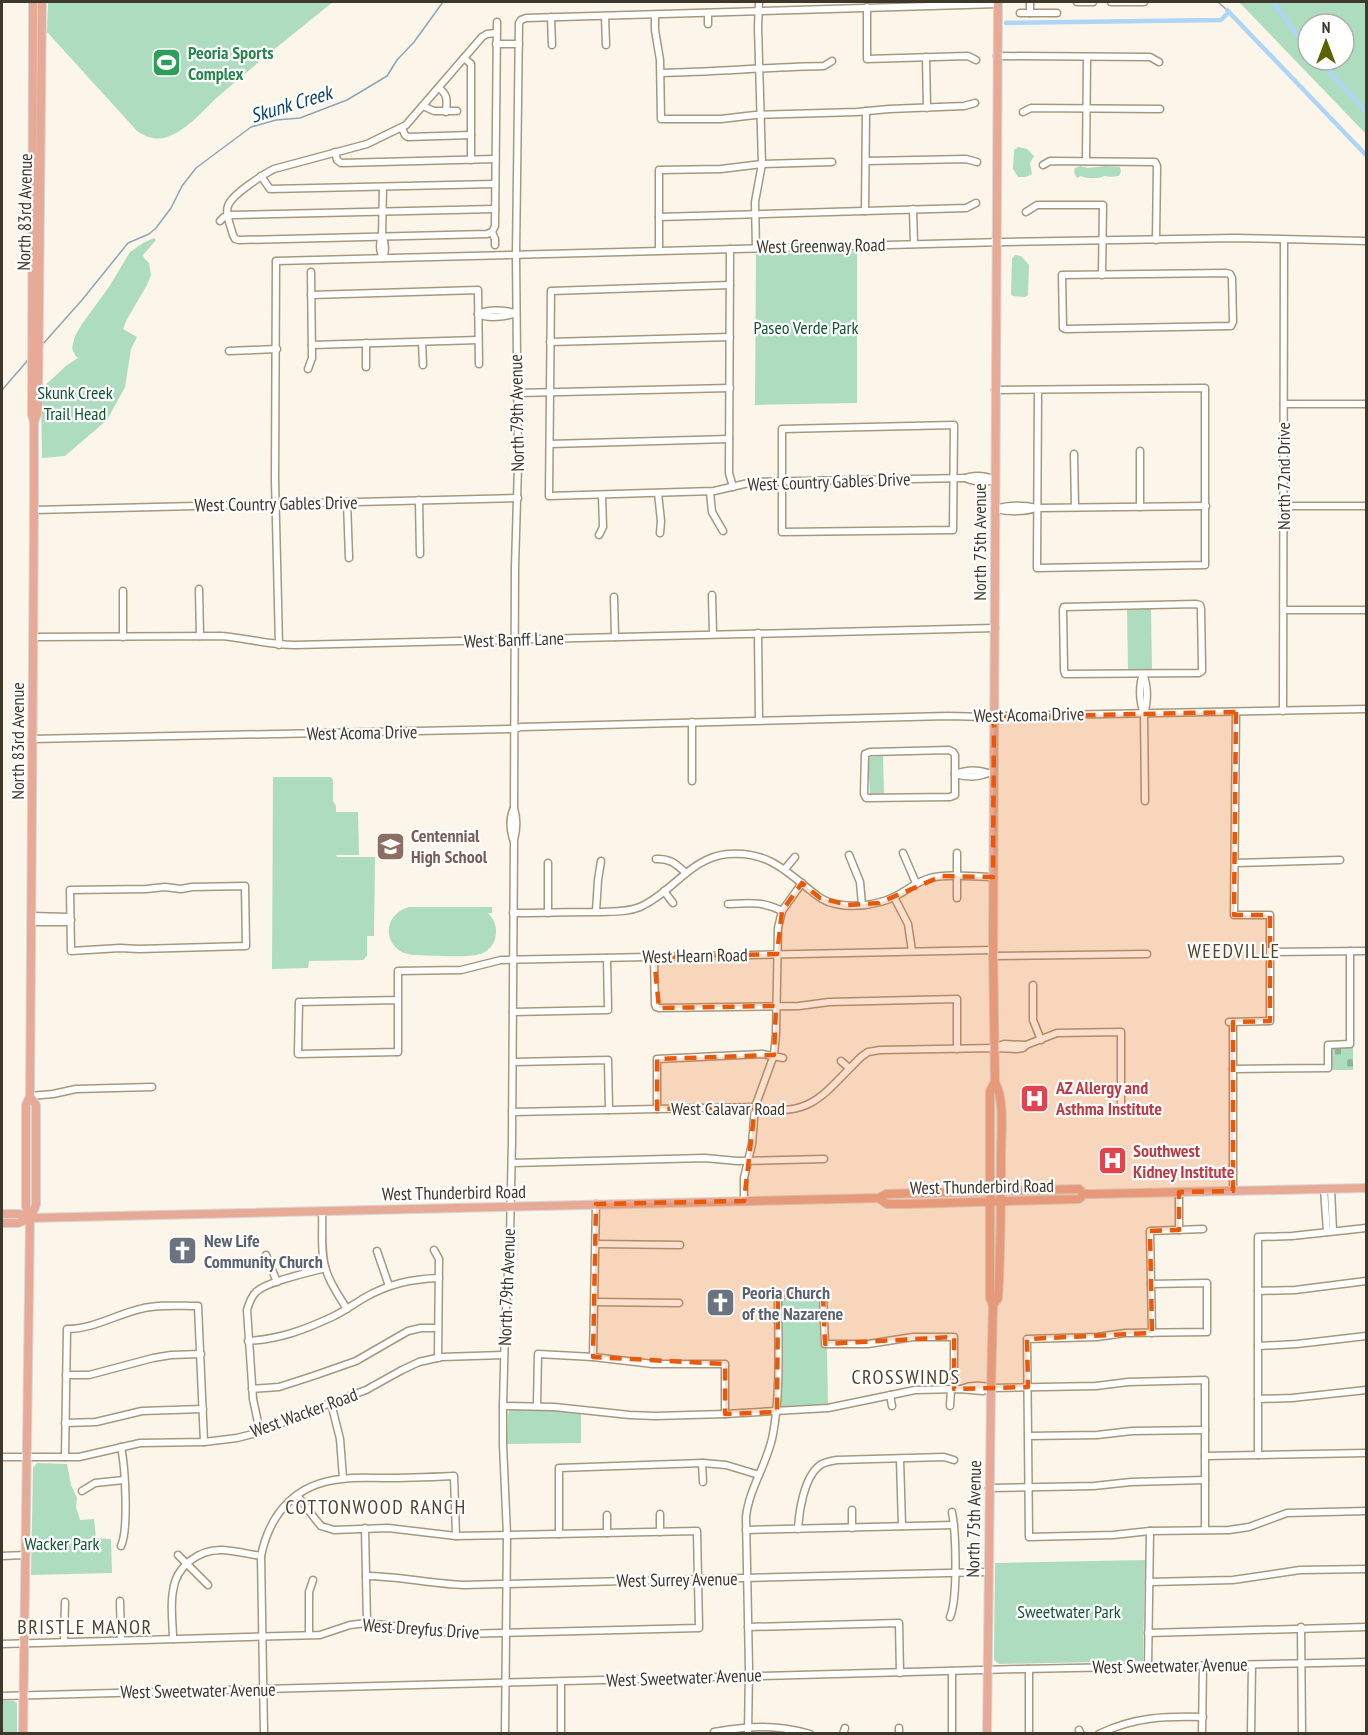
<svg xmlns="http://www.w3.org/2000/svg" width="1368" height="1735" viewBox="0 0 1368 1735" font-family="'PT Sans Narrow',sans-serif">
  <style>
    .green { fill: #aedcbf; fill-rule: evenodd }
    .cemetery { fill: url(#cemetery-stones) }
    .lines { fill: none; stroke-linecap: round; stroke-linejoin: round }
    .stream { stroke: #8ca6b9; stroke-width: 1.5 }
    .canal { stroke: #aed5f6; stroke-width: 4.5 }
    .minor-casing { stroke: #a8987b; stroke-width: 9 }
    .major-casing { stroke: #d8d7d5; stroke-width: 10 }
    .minor { stroke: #fff; stroke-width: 6 }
    .major { stroke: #e7aa97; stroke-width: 8 }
    .marked { fill: #e8590c; fill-opacity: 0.2; stroke: #e8590c; stroke-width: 4.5; stroke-dasharray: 12 8; stroke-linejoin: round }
    .labels { text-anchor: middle; stroke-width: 4.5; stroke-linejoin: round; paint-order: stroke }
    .leisure-label { font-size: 18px; font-weight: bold; fill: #27864d; stroke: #fff; text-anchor: start }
    .street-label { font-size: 18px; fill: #3e382b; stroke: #fff }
    .park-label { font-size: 18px; fill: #115534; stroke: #fff }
    .education-label { font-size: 18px; font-weight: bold; fill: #785e54; stroke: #fff; text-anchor: start }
    .health-label { font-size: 18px; font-weight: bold; fill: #be3a42; stroke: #fff; text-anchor: start }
    .worship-label { font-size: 18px; font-weight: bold; fill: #5b616d; stroke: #fff; text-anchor: start }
    .water-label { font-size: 20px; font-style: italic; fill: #0c456c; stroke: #fff }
    .neighbourhood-label { font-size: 20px; letter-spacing: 1.5px; fill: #52442a; stroke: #fff }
  </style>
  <defs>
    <pattern id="cemetery-stones" width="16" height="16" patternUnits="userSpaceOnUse" patternTransform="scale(1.5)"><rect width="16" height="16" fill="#aedcbf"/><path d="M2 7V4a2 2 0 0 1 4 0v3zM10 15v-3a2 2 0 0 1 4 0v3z" fill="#8fb39b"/></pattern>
  </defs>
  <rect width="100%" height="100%" fill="#fcf5e9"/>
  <g class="green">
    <path d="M48 2H333C296 32 258 62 221 94 205 108 188 130 167 137 156 141 146 137 137 131L47 32Z"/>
    <path d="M1239 2H1366V134ZM1308 24H1344V60H1308Z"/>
    <path d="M1018 147 1027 149 1034 156 1030 163 1032 174 1026 177H1018L1013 169 1014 150Z"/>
    <path d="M1080 166 1088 168 1105 166 1120 167 1121 172 1119 176C1113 177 1109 177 1104 176 1099 179 1086 179 1081 176L1077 178 1074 172 1075 168Z"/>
    <path d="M154 238 156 240 143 255 144 258 149 263 151 275 147 285 127 319 123 329 137 337 131 349 125 387 107 420 65 456 42 458 41 389 66 366 79 357H76L72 348 75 336 82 324 109 287 130 252 143 243Z"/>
    <path d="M857 251V403L755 405 756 254Z"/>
    <path d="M1015 255 1021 256 1029 265 1028 295 1025 297 1013 296 1011 294 1012 259Z"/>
    <path d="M1127 608H1151L1152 670H1128Z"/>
    <path d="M883 756 884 794H870L868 759 870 757Z"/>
    <path d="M273 777H331L333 780V801L336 806V812H358L359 855H336L337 857H375L374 936H367V956L363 960 309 961 308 968 272 969Z"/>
    <path d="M409 907H492V913H488C495 920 498 929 495 939 493 945 489 950 483 953 470 959 429 955 413 955 383 952 380 915 409 907Z"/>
    <path d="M817 1297 820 1300 821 1344 827 1349 828 1405 781 1408 779 1405 781 1300 783 1298Z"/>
    <path d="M510 1410 559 1411 581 1414V1443L507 1444 508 1414Z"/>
    <path d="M37 1463 67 1464 71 1485 77 1498 76 1507 80 1520 94 1519 96 1538 111 1539 112 1573 31 1575 33 1468Z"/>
    <path d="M1145 1560 1143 1661 999 1664 994 1660 995 1563Z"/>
    <path d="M2 1701H14L17 1703V1733H2Z"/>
  </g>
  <path class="cemetery" d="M1331 1046 1353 1047V1070H1330Z"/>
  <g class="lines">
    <g class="stream">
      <path d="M1218 2 1227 10"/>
      <path d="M22 229 26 230"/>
      <path d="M42 345 82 300 128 243 149 234 156 228 171 208 182 186 196 168 251 127 276 120 300 118 347 100 387 76 397 60 414 42 443 2"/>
      <path d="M2 390 28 360"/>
    </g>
    <g class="canal">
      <path d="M1273 2 1308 50"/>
      <path d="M1227 10 1366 155"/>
      <path d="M1006 23 1221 20 1229 12"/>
      <path d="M1318 60 1366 111"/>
    </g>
    <defs>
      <g id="minor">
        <path d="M1077 2H1093"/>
        <path d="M1111 2H1144"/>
        <path d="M867 7V59L968 56 976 60"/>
        <path d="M708 13V24"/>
        <path d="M1020 13H1057"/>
        <path d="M1030 13V2"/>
        <path d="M655 15V30L660 60 661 119H721L755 115 857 112 889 109 964 106 975 103"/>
        <path d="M605 16 606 45"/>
        <path d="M551 17 552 45"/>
        <path d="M496 44H519"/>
        <path d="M997 56 1150 57 1159 62"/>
        <path d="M926 57 927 108"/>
        <path d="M464 58 471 64V160"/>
        <path d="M661 73C715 72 769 67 824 66L832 61"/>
        <path d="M439 88C448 95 447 100 446 112"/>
        <path d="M423 106 434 111H457"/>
        <path d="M1023 112 1031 108 1160 109"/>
        <path d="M402 128 405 135 408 137 471 135"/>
        <path d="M335 152 337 160 341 163 495 159"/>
        <path d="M866 161 966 159 977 162"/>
        <path d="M1086 161 1087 57"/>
        <path d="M1043 165 1050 161 1155 162 1157 166 1156 240"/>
        <path d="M261 176 270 189 495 184"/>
        <path d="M383 187 382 236C386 244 386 250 383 258"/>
        <path d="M913 209 914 244"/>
        <path d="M865 211 866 111"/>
        <path d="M1026 212 1037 205H1103L1102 275"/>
        <path d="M659 217 966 208 976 203"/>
        <path d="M220 221 224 217 232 215 495 209"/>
        <path d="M492 232 487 234 239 240 235 239 233 235C231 227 225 214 228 206 231 195 264 174 274 169L367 144 406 125 482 37 487 34 496 33"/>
        <path d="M382 236C379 244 379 250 383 258"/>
        <path d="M495 245V239L492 232 495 226 497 22"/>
        <path d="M756 248 755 202 762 164 758 27 759 2"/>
        <path d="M730 249 729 473 733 487"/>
        <path d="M659 250V170L721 169 762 164 832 162"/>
        <path d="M1226 273 1230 274 1232 278 1233 322 1231 326 1066 329 1063 328 1062 275Z"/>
        <path d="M730 285 551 291 549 496 714 491 753 482 965 478C975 475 986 476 995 480"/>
        <path d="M311 295 478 290 479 364"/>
        <path d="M478 314C488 319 505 317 516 313"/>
        <path d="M478 314C488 309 504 310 515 313"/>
        <path d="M422 342 423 365"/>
        <path d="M550 342 730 337"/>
        <path d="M366 343V367"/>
        <path d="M312 345 478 340"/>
        <path d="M229 351 277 349"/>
        <path d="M308 369 312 358 311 272"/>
        <path d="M995 390 1205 388V565L1037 568 1038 390"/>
        <path d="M518 393 730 388"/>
        <path d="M1284 404H1366"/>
        <path d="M954 425 953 530 782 532V429Z"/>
        <path d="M550 444 729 439"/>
        <path d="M1074 454 1075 507"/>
        <path d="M965 478C975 482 984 483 995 480"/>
        <path d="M710 492 712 512 723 531"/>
        <path d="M658 493 661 521 660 533"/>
        <path d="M419 500 420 554"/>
        <path d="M347 502 349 558"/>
        <path d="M1284 506H1366"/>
        <path d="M1140 507V451"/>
        <path d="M995 509C1008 505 1024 505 1037 508L1206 506"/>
        <path d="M996 509C1008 512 1025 512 1036 508"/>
        <path d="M34 510 518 498"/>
        <path d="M599 535 603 527 602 495"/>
        <path d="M199 589 200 636"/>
        <path d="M123 591V637"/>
        <path d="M712 595 713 634"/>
        <path d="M614 597 615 637"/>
        <path d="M1196 604 1200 605 1201 609 1202 667V671L1199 673 1065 674 1064 670 1063 610 1064 607Z"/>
        <path d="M1284 610H1366"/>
        <path d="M758 633 759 720"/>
        <path d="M33 637 221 636C246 638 270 645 295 645L995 628"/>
        <path d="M279 645 275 479 276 261 1004 242 1235 238 1366 241"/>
        <path d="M1143 674C1148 686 1148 702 1144 713L1145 801"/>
        <path d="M1143 674C1139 685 1139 702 1144 713"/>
        <path d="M1283 711 1284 240"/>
        <path d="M692 722V781"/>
        <path d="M32 739 514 729 521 727 948 716 986 717 1004 716 1366 709"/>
        <path d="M949 750 953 752 955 755V795L950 797 866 798 864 794 865 754 870 752Z"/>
        <path d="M955 774C966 770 977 769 988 773"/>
        <path d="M955 774C966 777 977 778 988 773"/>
        <path d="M513 839C510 829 509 818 514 808"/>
        <path d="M903 853 916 883"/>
        <path d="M957 853V898"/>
        <path d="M849 855 860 882 862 905"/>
        <path d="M656 859C670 858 676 864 686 873"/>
        <path d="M548 863V913"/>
        <path d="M1235 863 1340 860"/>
        <path d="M785 869 795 857"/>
        <path d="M245 886 246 946 139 949 120 948 71 951 70 890 146 889 165 887 181 889 192 887Z"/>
        <path d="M664 891 673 903"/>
        <path d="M894 897 908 924 912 951"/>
        <path d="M728 904C750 903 762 901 782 911"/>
        <path d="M596 911 598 880 601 861"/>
        <path d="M513 913C541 913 568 912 595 912 610 911 626 913 640 907 672 893 691 857 728 854 762 851 781 866 805 886 815 894 823 902 836 904 854 908 877 905 894 897 906 891 916 882 930 878 950 873 973 877 993 877"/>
        <path d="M32 916 67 917 71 920"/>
        <path d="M32 922H66L71 920"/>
        <path d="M1270 952 1366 951"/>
        <path d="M993 956 1147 954"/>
        <path d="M654 957 655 1004 656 1007 659 1008 799 1006 829 1002 957 999V1049"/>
        <path d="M1033 985V1020L1041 1040"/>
        <path d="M398 1000 299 1002 298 1054 398 1052V971L461 970 501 960 993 950"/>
        <path d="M513 1012 608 1010 607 958"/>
        <path d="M1229 1022 1270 1021V915H1234L1236 712"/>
        <path d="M1233 1022V1191"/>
        <path d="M998 1046 1004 1044 1026 1045"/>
        <path d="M841 1061 849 1068"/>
        <path d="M513 1062 608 1060 609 1110"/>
        <path d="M1233 1069 1328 1068V1045L1350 1044V951"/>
        <path d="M30 1096 53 1094 76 1089 152 1087"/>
        <path d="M657 1109V1059L762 1054 783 1058"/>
        <path d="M512 1112 755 1107C811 1120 825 1092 861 1057L868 1052 880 1050 995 1048 1017 1049 1023 1048 1026 1045 1057 1033 1121 1032V1104"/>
        <path d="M512 1163 705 1158 737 1161 824 1159"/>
        <path d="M1324 1189 1327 1232"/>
        <path d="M1331 1189 1333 1231"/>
        <path d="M1179 1192V1230"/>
        <path d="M744 1201V1178L752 1144 755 1107 774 1055 776 1034 778 928 782 911 802 883"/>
        <path d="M322 1211C323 1230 320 1252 326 1270 330 1284 339 1296 347 1309"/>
        <path d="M596 1244 680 1245"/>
        <path d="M434 1250 439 1259 438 1358"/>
        <path d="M377 1251 389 1286"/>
        <path d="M266 1255 277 1282"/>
        <path d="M1151 1284 1207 1283V1332L1125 1333 1097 1337 1027 1339 1029 1537 1113 1535 1150 1531 1229 1530 1249 1527 1287 1513 1366 1511"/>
        <path d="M1258 1291 1295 1290 1366 1281"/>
        <path d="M595 1302 679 1303"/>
        <path d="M1152 1333 1150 1231 1203 1229"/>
        <path d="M248 1341C280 1339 304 1330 332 1317 343 1312 354 1304 364 1298 388 1284 411 1279 439 1278"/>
        <path d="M1258 1346 1297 1344 1366 1336"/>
        <path d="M593 1357 596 1204"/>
        <path d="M66 1375H89L153 1358 171 1355 201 1354"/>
        <path d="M252 1389 279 1387 313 1376 356 1361 408 1331 421 1328H438"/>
        <path d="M961 1389C971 1385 981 1385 991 1388L1096 1386 1128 1382 1205 1380V1530"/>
        <path d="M890 1395 892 1406"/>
        <path d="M1258 1399 1292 1398 1366 1390"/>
        <path d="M331 1403 340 1439 343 1478"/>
        <path d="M503 1406 554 1407 630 1415 655 1416 725 1414 828 1408 915 1390 959 1389 983 1391 991 1388"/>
        <path d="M537 1406 538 1354 593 1357 653 1364H725V1414"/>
        <path d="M950 1406 951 1389"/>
        <path d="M65 1423 96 1422 142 1411 203 1409"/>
        <path d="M260 1432 253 1399 247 1310C249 1303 251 1297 256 1292 268 1281 308 1273 325 1268"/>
        <path d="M1029 1436 1097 1435 1132 1431 1205 1430"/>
        <path d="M1258 1455V1237L1292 1236 1366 1228"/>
        <path d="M1205 1456 1366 1453"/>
        <path d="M2 1457H79L140 1443 204 1442 237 1438 260 1432 320 1407 366 1390 402 1370 419 1362 441 1357 504 1355"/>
        <path d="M65 1457 67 1329C93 1329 115 1315 140 1309 158 1304 179 1306 198 1306L204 1442"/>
        <path d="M900 1459 902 1526"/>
        <path d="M702 1463 703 1482"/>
        <path d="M989 1488 1094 1486 1131 1482 1205 1480"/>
        <path d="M82 1491 95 1483 124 1480"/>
        <path d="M852 1510V1528"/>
        <path d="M660 1514V1532"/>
        <path d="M607 1515V1533"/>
        <path d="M365 1528 367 1623"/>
        <path d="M798 1529C799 1511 804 1478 819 1466 823 1462 831 1461 837 1460L944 1457 954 1460"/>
        <path d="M746 1530 954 1525"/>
        <path d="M559 1534V1468L703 1463 726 1465 759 1475"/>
        <path d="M121 1546C129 1529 125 1466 121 1447"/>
        <path d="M178 1555 208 1585"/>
        <path d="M2 1556 25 1555"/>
        <path d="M366 1576C399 1576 431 1584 464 1585L988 1572"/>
        <path d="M1149 1582 1233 1580 1300 1570 1366 1569"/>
        <path d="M120 1601 121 1640"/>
        <path d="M950 1617C958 1598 956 1533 952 1512"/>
        <path d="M748 1627 899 1623 900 1673"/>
        <path d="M1301 1627 1302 1734"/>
        <path d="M1148 1633 1366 1627"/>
        <path d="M309 1635V1592L313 1580"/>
        <path d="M173 1639C173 1623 170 1607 173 1591 176 1566 199 1549 223 1550 236 1551 248 1554 261 1556"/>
        <path d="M64 1642 65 1602"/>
        <path d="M2 1644 320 1635 350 1625 367 1623 461 1634 699 1628 697 1531 456 1536 388 1528 334 1530 321 1526 316 1520 297 1495"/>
        <path d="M1148 1667 1150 1531"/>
        <path d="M2 1696 1022 1669 1366 1662"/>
        <path d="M899 1728V1734"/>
        <path d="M1079 1730 1081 1734"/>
        <path d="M714 1732C749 1726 775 1724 810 1734"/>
        <path d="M264 1734 261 1556C270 1512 297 1483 342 1479 356 1477 370 1478 384 1478 408 1478 431 1477 454 1476L456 1536"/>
        <path d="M505 1734 507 1535 503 1444V1406L505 1328 510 1236 512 1141 514 840C517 829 517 818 514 808L515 567 518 466 516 254 519 23 521 20 526 18 998 4"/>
        <path d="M561 1734V1682"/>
        <path d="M748 1734 749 1669 746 1517C749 1488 768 1463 773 1434 781 1392 778 1339 778 1295L823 1294 825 1344H868L913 1337H954V1389"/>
        <path d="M843 1734 845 1728"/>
        <path d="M952 1734V1671"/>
        <path d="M1029 1734V1669"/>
        <path d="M1099 1734C1134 1717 1165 1716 1203 1717"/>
        <path d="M1202 1734 1203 1666"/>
        <path d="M1251 1734 1252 1665"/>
      </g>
      <g id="major">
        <path d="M34 422 37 414 38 405 42 2"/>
        <path d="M879 1198 887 1204H908L1079 1199 1084 1194"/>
        <path d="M2 1214H19L30 1218"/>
        <path d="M30 1218 36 1205V1105L30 1096"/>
        <path d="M2 1223H18L30 1218 879 1198 886 1194 1079 1189 1084 1194H1095L1366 1188"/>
        <path d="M993 1305 998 1298C1001 1250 1001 1203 1001 1155 1001 1133 1005 1101 995 1082L993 950 998 2"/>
        <path d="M23 1734 30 1218 26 1207V1105L30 1096 34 510V422L32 415 33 2"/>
        <path d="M987 1734 991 1388 993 1305 990 1298V1091L995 1082"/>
      </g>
    </defs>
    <use href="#minor" class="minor-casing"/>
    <use href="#major" class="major-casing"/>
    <use href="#minor" class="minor"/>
    <use href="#major" class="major"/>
  </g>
  <path class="marked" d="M1236 712 1234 915H1270V1021L1233 1022V1191L1179 1192V1230L1150 1231 1152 1333 1027 1339 1028 1387 954 1389V1337L825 1344 823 1294 778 1295 777 1412 725 1414V1364L593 1357 596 1204 744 1201 755 1107 657 1109V1059L774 1055 776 1006 659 1008 654 957 777 954 782 911 802 883 820 898 848 905 879 903 942 876 993 877 994 717Z"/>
  <defs>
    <symbol id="stadium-square" viewBox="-11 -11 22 22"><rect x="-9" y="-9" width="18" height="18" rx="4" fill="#2e9e5b" stroke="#fff"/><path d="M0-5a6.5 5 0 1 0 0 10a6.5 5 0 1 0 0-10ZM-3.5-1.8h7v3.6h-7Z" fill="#fff"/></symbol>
    <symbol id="school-square" viewBox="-11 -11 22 22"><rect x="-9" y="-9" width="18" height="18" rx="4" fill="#8d6e63" stroke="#fff"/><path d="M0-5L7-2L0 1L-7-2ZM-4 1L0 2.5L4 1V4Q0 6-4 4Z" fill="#fff"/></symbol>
    <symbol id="hospital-square" viewBox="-11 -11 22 22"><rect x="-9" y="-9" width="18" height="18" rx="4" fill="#e0444e" stroke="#fff"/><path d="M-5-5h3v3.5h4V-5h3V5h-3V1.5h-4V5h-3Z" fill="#fff"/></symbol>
    <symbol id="church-square" viewBox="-11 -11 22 22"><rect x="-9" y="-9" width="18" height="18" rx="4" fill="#6b7280" stroke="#fff"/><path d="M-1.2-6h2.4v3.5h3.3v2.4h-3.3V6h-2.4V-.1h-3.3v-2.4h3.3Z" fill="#fff"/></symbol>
  </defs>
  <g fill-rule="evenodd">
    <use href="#stadium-square" x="150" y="46" width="33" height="33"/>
    <use href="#school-square" x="374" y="830" width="33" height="33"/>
    <use href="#hospital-square" x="1018" y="1082" width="33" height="33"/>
    <use href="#hospital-square" x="1096" y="1144" width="33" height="33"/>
    <use href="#church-square" x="166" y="1234" width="33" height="33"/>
    <use href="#church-square" x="704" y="1286" width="33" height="33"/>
  </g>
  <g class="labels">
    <g class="leisure-label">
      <text x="188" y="59">Peoria Sports<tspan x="188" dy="21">Complex</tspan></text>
    </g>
    <g class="street-label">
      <text transform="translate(25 212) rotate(-89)" y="6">North 83rd Avenue</text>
      <text transform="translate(821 246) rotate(-1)" y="6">West Greenway Road</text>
      <text transform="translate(517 413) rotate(-91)" y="6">North 79th Avenue</text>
      <text transform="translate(1284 476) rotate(-90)" y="6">North 72nd Drive</text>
      <text transform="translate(829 482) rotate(-2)" y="6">West Country Gables Drive</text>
      <text transform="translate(276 504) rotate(-1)" y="6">West Country Gables Drive</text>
      <text transform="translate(980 542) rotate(-90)" y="6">North 75th Avenue</text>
      <text transform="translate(514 640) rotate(-2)" y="6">West Banff Lane</text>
      <text transform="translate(1029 715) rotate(-1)" y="6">West Acoma Drive</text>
      <text transform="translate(362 733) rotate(-1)" y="6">West Acoma Drive</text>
      <text transform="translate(18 741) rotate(-90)" y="6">North 83rd Avenue</text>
      <text transform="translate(695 956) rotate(-1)" y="6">West Hearn Road</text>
      <text x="728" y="1115">West Calavar Road</text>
      <text transform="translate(982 1187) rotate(-1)" y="6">West Thunderbird Road</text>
      <text transform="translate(454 1193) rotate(-1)" y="6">West Thunderbird Road</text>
      <text transform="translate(507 1287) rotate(-88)" y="6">North 79th Avenue</text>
      <text transform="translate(304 1413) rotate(-20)" y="6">West Wacker Road</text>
      <text transform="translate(974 1519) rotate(-89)" y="6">North 75th Avenue</text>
      <text transform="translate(677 1580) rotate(-1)" y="6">West Surrey Avenue</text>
      <text transform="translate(421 1629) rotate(4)" y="6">West Dreyfus Drive</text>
      <text transform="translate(1170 1666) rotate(-1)" y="6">West Sweetwater Avenue</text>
      <text transform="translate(684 1678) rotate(-2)" y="6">West Sweetwater Avenue</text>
      <text transform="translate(198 1691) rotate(-1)" y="6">West Sweetwater Avenue</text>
    </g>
    <g class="park-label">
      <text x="806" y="334">Paseo Verde Park</text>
      <text x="75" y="399">Skunk Creek<tspan x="75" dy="21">Trail Head</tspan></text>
      <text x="62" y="1550">Wacker Park</text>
      <text x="1069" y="1618">Sweetwater Park</text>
    </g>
    <g class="education-label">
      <text x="411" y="842">Centennial<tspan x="411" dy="21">High School</tspan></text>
    </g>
    <g class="health-label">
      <text x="1056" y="1094">AZ Allergy and<tspan x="1056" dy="21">Asthma Institute</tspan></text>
      <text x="1133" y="1157">Southwest<tspan x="1133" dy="21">Kidney Institute</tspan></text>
    </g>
    <g class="worship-label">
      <text x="204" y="1247">New Life<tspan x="204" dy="21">Community Church</tspan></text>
      <text x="742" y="1299">Peoria Church<tspan x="742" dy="21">of the Nazarene</tspan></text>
    </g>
    <g class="water-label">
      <text transform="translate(291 104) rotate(-17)" y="7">Skunk Creek</text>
    </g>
    <g class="neighbourhood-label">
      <text x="1234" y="958">WEEDVILLE</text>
      <text x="906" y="1384">CROSSWINDS</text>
      <text x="376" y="1514">COTTONWOOD RANCH</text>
      <text x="85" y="1634">BRISTLE MANOR</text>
    </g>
  </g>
  <rect width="1368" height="1735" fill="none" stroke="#3e382b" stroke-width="6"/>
  <g transform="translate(1326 42)"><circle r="28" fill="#ffffff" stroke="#b2afaa" stroke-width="1.5"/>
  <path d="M0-4.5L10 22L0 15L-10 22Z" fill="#5c6200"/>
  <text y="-9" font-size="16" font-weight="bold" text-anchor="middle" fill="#3e382b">N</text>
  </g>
</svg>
